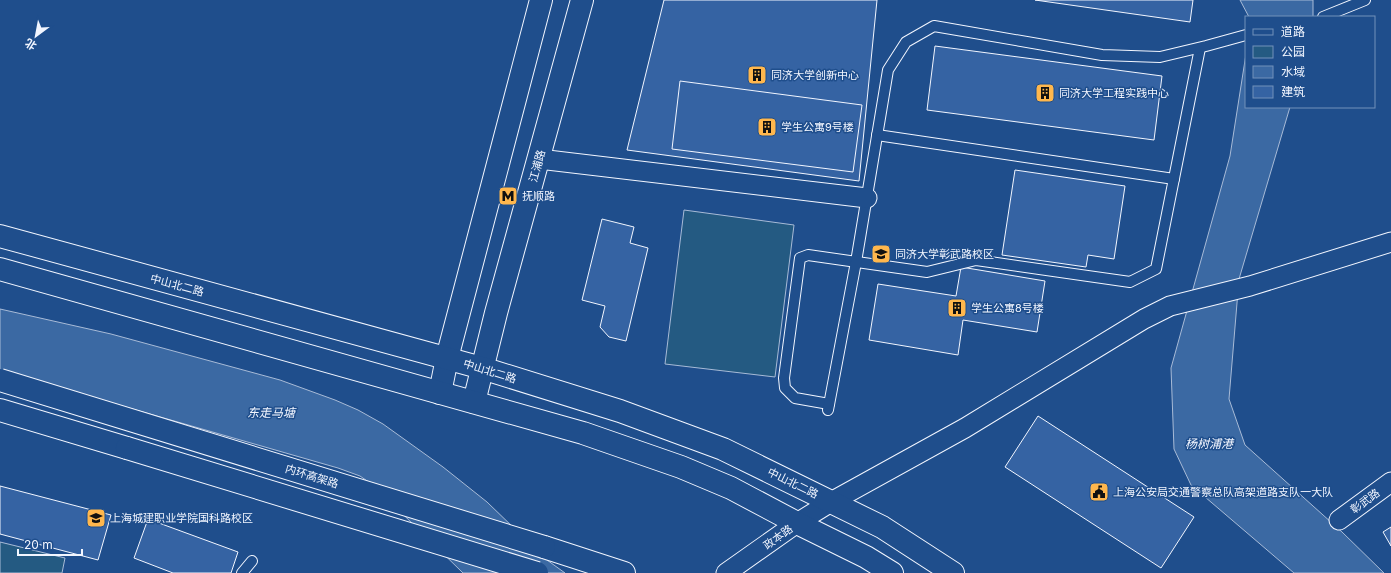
<svg xmlns="http://www.w3.org/2000/svg" width="1391" height="573" viewBox="0 0 1391 573" font-family="Inter,'Noto Sans SC',sans-serif">
  <style>
    .green { fill: #245a82; stroke: #a8bbd7 }
    .water { fill: #3b69a3; stroke: #a8bbd7 }
    .building { fill: #3563a3; stroke: #f2f6ff }
    .lines { fill: none; stroke-linecap: round; stroke-linejoin: round }
    .service-casing { stroke: #f2f6ff; stroke-width: 12 }
    .minor-casing { stroke: #f2f6ff; stroke-width: 21 }
    .secondary-casing { stroke: #f2f6ff; stroke-width: 24 }
    .primary-casing { stroke: #f2f6ff; stroke-width: 24 }
    .trunk-casing { stroke: #f2f6ff; stroke-width: 24 }
    .service { stroke: #1f4e8c; stroke-width: 10 }
    .minor { stroke: #1f4e8c; stroke-width: 19 }
    .secondary { stroke: #1f4e8c; stroke-width: 22 }
    .primary { stroke: #1f4e8c; stroke-width: 22 }
    .trunk { stroke: #1f4e8c; stroke-width: 22 }
    .trunk-bridge-casing { stroke: #f2f6ff; stroke-width: 24; stroke-linecap: butt }
    .trunk-bridge { stroke: #1f4e8c; stroke-width: 22 }
    .labels { text-anchor: middle; stroke-width: 3; stroke-linejoin: round; paint-order: stroke }
    .poi-label { font-size: 11px; fill: #f2f6ff; stroke: #1f4e8c; text-anchor: start }
    .street-label { font-size: 11px; fill: #f2f6ff; stroke: #1f4e8c }
    .water-label { font-size: 12px; font-style: italic; fill: #f2f6ff; stroke: #1f4e8c }
  </style>
  <rect width="100%" height="100%" fill="#1f4e8c"/>
  <g class="green">
    <path d="M684 210 794 225 775 377 665 364Z"/>
    <path d="M0 542 65 558 62 573H0Z"/>
  </g>
  <g class="water">
    <path d="M1240 0H1313V17H1249Z"/>
    <path d="M1246 54V107H1290L1239 279 1229 399 1245 445 1342 532 1384 573H1294L1191 485 1174 449 1171 368 1230 156Z"/>
    <path d="M0 309 111 334 280 380 335 400 358 410 383 424 443 467 487 502 547 560 565 573H463L373 485 360 476 338 468 0 371Z"/>
  </g>
  <g class="building">
    <path d="M664 0H877L859 181 627 150Z"/>
    <path d="M1035 0H1193L1190 22Z"/>
    <path d="M935 46 1162 76 1154 140 927 110Z"/>
    <path d="M680 81 862 105 853 172 672 149Z"/>
    <path d="M1015 170 1125 186 1114 259 1088 255 1086 267 1002 255Z"/>
    <path d="M602 219 634 227 630 243 648 248 626 341 609 337 600 327 605 306 582 300Z"/>
    <path d="M961 267 1045 281 1037 332 963 320 958 355 869 340 878 284 956 296Z"/>
    <path d="M1038 416 1194 517 1161 568 1005 467Z"/>
    <path d="M0 486 111 515 98 560 0 534Z"/>
    <path d="M148 519 238 552 231 573H173L134 558Z"/>
    <path d="M1391 527V546L1383 532Z"/>
  </g>
  <g class="lines">
    <defs>
      <g id="service">
        <path d="M1323 17 1365 0"/>
        <path d="M877 135 1174 179"/>
        <path d="M829 404 795 398 785 388 784 378 800 258 808 255 927 272 976 260 1130 282 1156 269 1200 48"/>
        <path d="M828 410 856 262 888 70 906 42 934 26 1102 55 1160 57 1206 46 1246 35"/>
        <path d="M242 573 252 561"/>
      </g>
      <g id="minor">
        <path d="M539 159 867 198"/>
        <path d="M1339 520 1391 482"/>
        <path d="M726 573 797 523 831 502 965 428 1144 319 1170 306 1250 286 1391 242"/>
      </g>
      <g id="secondary">
        <path d="M440 393 447 358 541 0"/>
        <path d="M474 402 496 313 582 0"/>
      </g>
      <g id="primary">
        <path d="M0 236 482 368 620 411 723 449 882 527 953 573"/>
        <path d="M0 269 583 433 681 467 731 488 797 523 866 557 892 573"/>
      </g>
      <g id="trunk">
        <path d="M0 410 127 448"/>
        <path d="M544 547 624 573"/>
      </g>
    </defs>
    <use href="#service" class="service-casing"/>
    <use href="#minor" class="minor-casing"/>
    <use href="#secondary" class="secondary-casing"/>
    <use href="#primary" class="primary-casing"/>
    <use href="#trunk" class="trunk-casing"/>
    <use href="#service" class="service"/>
    <use href="#minor" class="minor"/>
    <use href="#secondary" class="secondary"/>
    <use href="#primary" class="primary"/>
    <use href="#trunk" class="trunk"/>
    <defs>
      <g id="trunk-bridge">
        <path d="M0 380 544 547"/>
        <path d="M127 448 537 573"/>
      </g>
    </defs>
    <use href="#trunk-bridge" class="trunk-bridge-casing"/>
    <use href="#trunk-bridge" class="trunk-bridge"/>
  </g>
  <defs>
    <symbol id="building-square" viewBox="-11 -11 22 22"><rect x="-9" y="-9" width="18" height="18" rx="4" fill="#ffb74d" stroke="#1f4e8c"/><path d="M-4-6H4V6H1V3H-1V6H-4ZM-2.5-4.3h1.7v1.8h-1.7ZM.8-4.3h1.7v1.8H.8ZM-2.5-1h1.7V.8h-1.7ZM.8-1h1.7V.8H.8Z" fill="#111"/></symbol>
    <symbol id="metro-square" viewBox="-11 -11 22 22"><rect x="-9" y="-9" width="18" height="18" rx="4" fill="#ffb74d" stroke="#1f4e8c"/><path d="M-5.5 5V-5H-3L0 0L3-5H5.5V5H3V-.5L0 4L-3-.5V5Z" fill="#111"/></symbol>
    <symbol id="university-square" viewBox="-11 -11 22 22"><rect x="-9" y="-9" width="18" height="18" rx="4" fill="#ffb74d" stroke="#1f4e8c"/><path d="M0-5L7-2L0 1L-7-2ZM-4 1L0 2.5L4 1V4Q0 6-4 4Z" fill="#111"/></symbol>
    <symbol id="civic-square" viewBox="-11 -11 22 22"><rect x="-9" y="-9" width="18" height="18" rx="4" fill="#ffb74d" stroke="#1f4e8c"/><path d="M-.6-6.5H3V-4.5H.6V-3L4-1V1h2V6H-6V1h2V-1L-.6-3ZM-1.2 2.5V6h2.4V2.5Z" fill="#111"/></symbol>
    <symbol id="school-square" viewBox="-11 -11 22 22"><rect x="-9" y="-9" width="18" height="18" rx="4" fill="#ffb74d" stroke="#1f4e8c"/><path d="M0-5L7-2L0 1L-7-2ZM-4 1L0 2.5L4 1V4Q0 6-4 4Z" fill="#111"/></symbol>
  </defs>
  <g fill-rule="evenodd">
    <use href="#building-square" x="746" y="64" width="22" height="22"/>
    <use href="#building-square" x="1034" y="82" width="22" height="22"/>
    <use href="#building-square" x="756" y="116" width="22" height="22"/>
    <use href="#metro-square" x="497" y="185" width="22" height="22"/>
    <use href="#university-square" x="870" y="243" width="22" height="22"/>
    <use href="#building-square" x="946" y="297" width="22" height="22"/>
    <use href="#civic-square" x="1088" y="481" width="22" height="22"/>
    <use href="#school-square" x="85" y="507" width="22" height="22"/>
  </g>
  <g class="labels">
    <g class="poi-label">
      <text x="771" y="79">同济大学创新中心</text>
      <text x="1059" y="97">同济大学工程实践中心</text>
      <text x="781" y="131">学生公寓9号楼</text>
      <text x="522" y="200">抚顺路</text>
      <text x="895" y="258">同济大学彰武路校区</text>
      <text x="971" y="312">学生公寓8号楼</text>
      <text x="1113" y="496">上海公安局交通警察总队高架道路支队一大队</text>
      <text x="110" y="522">上海城建职业学院国科路校区</text>
    </g>
    <g class="street-label">
      <text transform="translate(537 166) rotate(-75)" y="4">江浦路</text>
      <text transform="translate(177 285) rotate(15)" y="4">中山北二路</text>
      <text transform="translate(490 371) rotate(17)" y="4">中山北二路</text>
      <text transform="translate(312 476) rotate(17)" y="4">内环高架路</text>
      <text transform="translate(793 483) rotate(26)" y="4">中山北二路</text>
      <text transform="translate(1365 501) rotate(-36)" y="4">彰武路</text>
      <text transform="translate(778 537) rotate(-36)" y="4">政本路</text>
    </g>
    <g class="water-label">
      <text x="271" y="417">东走马塘</text>
      <text x="1209" y="448">杨树浦港</text>
    </g>
  </g>
  <rect x="1245" y="16" width="130" height="92" fill="#1f4e8c" stroke="#7391ba"/>
  <rect x="1253" y="29" width="20" height="6" fill="#1f4e8c" stroke="#7391ba"/>
  <text x="1281" y="36" font-size="12" fill="#f2f6ff">道路</text>
  <rect x="1253" y="46" width="20" height="12" fill="#245a82" stroke="#7391ba"/>
  <text x="1281" y="56" font-size="12" fill="#f2f6ff">公园</text>
  <rect x="1253" y="66" width="20" height="12" fill="#3b69a3" stroke="#7391ba"/>
  <text x="1281" y="76" font-size="12" fill="#f2f6ff">水域</text>
  <rect x="1253" y="86" width="20" height="12" fill="#3563a3" stroke="#7391ba"/>
  <text x="1281" y="96" font-size="12" fill="#f2f6ff">建筑</text>
  <g transform="translate(36 36) rotate(212)" stroke="#1f4e8c" stroke-width="3" paint-order="stroke">
  <path d="M0-3L7 15L0 10L-7 15Z" fill="#f2f6ff"/>
  <text y="-6" font-size="11" font-weight="bold" text-anchor="middle" fill="#f2f6ff">北</text>
  </g>
  <path d="M18 549v6h64v-6" fill="none" stroke="#f2f6ff" stroke-width="2"/>
  <text x="24" y="549" font-size="12" fill="#f2f6ff" stroke="#1f4e8c" stroke-width="3" paint-order="stroke">20 m</text>
</svg>
